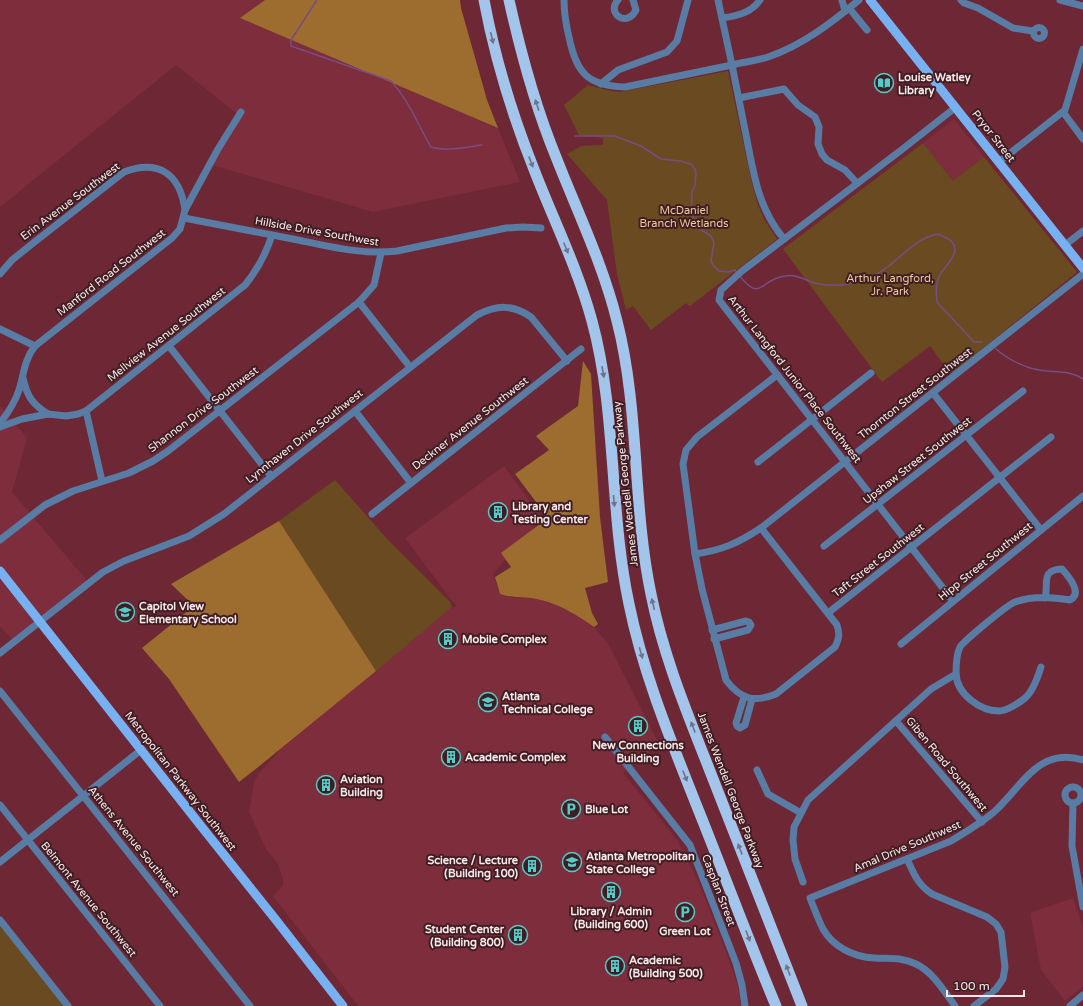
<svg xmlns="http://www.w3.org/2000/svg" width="1083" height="1006" viewBox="0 0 1083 1006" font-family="'Varela Round',sans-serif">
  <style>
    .built { fill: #7d2d3c }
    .green { fill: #6a4b21 }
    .forest { fill: #9c6d2e }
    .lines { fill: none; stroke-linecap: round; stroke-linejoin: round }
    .stream { stroke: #784c84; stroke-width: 1.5 }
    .minor { stroke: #587ca4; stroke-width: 7 }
    .major { stroke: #77b1f2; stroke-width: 9 }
    .highway { stroke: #a3c5eb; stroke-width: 11 }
    .oneway { fill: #707287 }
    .labels { text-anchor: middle; stroke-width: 4; stroke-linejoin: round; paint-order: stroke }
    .poi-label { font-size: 11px; font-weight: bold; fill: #fae7e9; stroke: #3e1e23; text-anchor: start }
    .street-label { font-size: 11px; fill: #fae7e9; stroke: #3e1e23 }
    .park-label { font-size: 11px; fill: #f1c898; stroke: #3e1e23 }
  </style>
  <rect width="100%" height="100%" fill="#6e2734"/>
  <g class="built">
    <path d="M0 0H265L241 18 498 128 520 182 373 212 212 165 241 117 176 65 0 207Z"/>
    <path d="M954 119 984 157 953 181 923 143Z"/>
    <path d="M0 406 27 438 12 492 89 583 15 643 0 626Z"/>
    <path d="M504 466 542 518 493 574 500 594 510 597 540 599 569 610 594 627 609 645 659 744 623 773 678 841 699 883 727 954 738 986 741 1006H358L273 896 283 885V879L278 864 266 849 249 812 254 782 259 773 281 749 451 608 456 606 405 538Z"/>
    <path d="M1073 898 1083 926V987L1065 1001 1041 970 1030 913Z"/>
  </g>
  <g class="green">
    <path d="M728 71 751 179 758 205 764 219 777 239 690 306 686 303 651 330 633 306 626 310 617 274 607 200 567 154 581 146 603 145V138L579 135 564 105 588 85 611 91 620 92Z"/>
    <path d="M923 143 953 181 984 157 1077 272 951 374 930 346 882 382 783 249Z"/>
    <path d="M335 480 389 541 450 602 452 607 376 671 279 521Z"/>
    <path d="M0 917 70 1006H0Z"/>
  </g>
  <g class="forest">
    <path d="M265 0H460L461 8 487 100 498 128 240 18Z"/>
    <path d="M583 361 591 374 600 517 608 582 585 588 592 613 598 624 594 627C577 615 561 605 541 600 527 596 514 599 500 594L495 577 511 567 501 553 548 518 515 474 549 450 536 436 578 406Z"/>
    <path d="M279 521 376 671 257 768 239 782 169 679 142 648 194 606 171 584Z"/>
  </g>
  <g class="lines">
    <g class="stream">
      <path d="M317 0 291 40V46L391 81C411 103 417 124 431 147 446 152 466 147 482 145"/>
      <path d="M575 136H615L641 146 661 159 680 161 691 164 695 169 696 173 695 185 692 192 691 212 695 222 700 229 711 236 714 243 711 261 714 266 719 271 728 272 735 270 737 273"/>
      <path d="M739 275C762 304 759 279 785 276 796 274 805 280 815 283 831 287 850 285 866 279 894 270 909 239 938 234 942 236 949 238 952 242 962 253 943 267 939 277 935 284 936 294 937 302L974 342H982"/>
      <path d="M996 349C1010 361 1029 370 1047 371 1061 372 1071 371 1083 379"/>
    </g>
    <g class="minor">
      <path d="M564 0C564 12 566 25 569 37 576 72 587 86 625 87L732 65 718 0"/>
      <path d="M618 0C606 12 626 29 636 10L633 0"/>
      <path d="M842 0 845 11"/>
      <path d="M961 0 964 3 978 8 1013 28 1033 31"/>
      <path d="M1060 0 1083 6"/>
      <path d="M849 8 867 30"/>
      <path d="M722 18C737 16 751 13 760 0"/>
      <circle cx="1039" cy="33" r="5.5"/>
      <path d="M601 84 618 70 667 52 677 41 688 0"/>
      <path d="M739 98 784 89 798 105 815 117 819 127 818 144 822 154 827 160 845 170 857 183"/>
      <path d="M1063 112 1083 139"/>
      <path d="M999 162 1065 110 1083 49"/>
      <path d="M184 218C222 225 260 233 298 240 331 247 364 255 397 251L506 228 523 227 541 228"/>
      <path d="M784 239C759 210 754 176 747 140 742 115 737 90 732 65 744 62 756 61 768 57 803 45 831 23 859 0"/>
      <path d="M1065 245 1083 231"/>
      <path d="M0 274 12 260 37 240 124 172C159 159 180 174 185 210"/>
      <path d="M359 302 410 367"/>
      <path d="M0 329 35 346"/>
      <path d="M169 346 271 476"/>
      <path d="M23 378C27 396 32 404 48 414"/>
      <path d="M933 393 1041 530"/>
      <path d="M86 411 102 481"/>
      <path d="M355 411 411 483"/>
      <path d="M0 423C8 413 15 402 19 390 24 374 24 360 35 346L172 238 180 229 185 210 218 149 241 112"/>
      <path d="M0 427 22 419 48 414 66 416 78 414 86 411 245 285C258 269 266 254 272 235"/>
      <path d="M758 462 871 373"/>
      <path d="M372 514 581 349"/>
      <path d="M761 528 837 625C840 634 839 639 835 647L776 694C754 703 740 699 726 680L702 589 695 554 683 464 686 450 697 437 777 375"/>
      <path d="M0 540 45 505 73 491 129 473 153 461 168 451 359 302 374 285 381 253"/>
      <path d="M824 546 1023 391"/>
      <path d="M695 554C723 550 738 543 761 528L1083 274"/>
      <path d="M953 601 719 300 721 290 742 271 900 151 956 107"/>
      <path d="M828 613 1051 437"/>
      <path d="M712 630 746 621 749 622 751 625 748 630 714 639"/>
      <path d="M901 644 1083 496"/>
      <path d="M0 653 103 572 124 561 189 536 224 514 477 315C497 305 512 304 531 317L567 361"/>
      <path d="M956 674C957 694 980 711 999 711 1007 711 1023 701 1028 695 1035 687 1038 676 1041 667"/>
      <path d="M0 691 250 1006"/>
      <path d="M744 697 736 723 737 726 740 728 745 725 752 699"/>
      <path d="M896 721 982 822"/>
      <path d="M605 737 690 845 736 963 742 985 745 1006"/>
      <path d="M757 770 768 794 801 813"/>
      <circle cx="1073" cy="795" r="8"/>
      <path d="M1073 803 1072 846 1083 907"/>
      <path d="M0 805 160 1006"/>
      <path d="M907 859C914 874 918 885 932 894L987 917 996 924 1001 932 1005 967 1003 979 996 989 974 1006"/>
      <path d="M0 862 141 750"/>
      <path d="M803 882 795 859 793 840 794 827 808 800 931 689 956 674C956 666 956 655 960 647 965 640 1007 605 1015 602 1031 596 1053 597 1070 600 1083 593 1069 577 1062 569 1040 570 1049 583 1045 598"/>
      <path d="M0 920 68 1006"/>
      <path d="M955 1006C944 991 933 972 916 964 902 957 889 959 874 958 854 957 833 947 823 929 818 919 814 908 810 898L951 841C966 832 981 823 994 812 1022 787 1038 746 1083 760"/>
      <path d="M1070 1006 1083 995"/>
    </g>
    <g class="major">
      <path d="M870 0 1083 268"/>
      <path d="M0 571 201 826 276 920 343 1006"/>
    </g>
    <g class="highway">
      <path d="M484 0C495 59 513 117 535 172 554 221 578 269 592 321 617 413 609 510 629 604 643 673 670 738 696 804 723 871 748 939 776 1006"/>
      <path d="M509 0C521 54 535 106 556 157 577 211 603 264 617 321 640 410 632 504 651 594 664 660 691 722 715 784 744 858 773 932 802 1006"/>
    </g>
  </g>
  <defs><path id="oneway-solid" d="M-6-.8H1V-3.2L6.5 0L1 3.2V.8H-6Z"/></defs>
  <g class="oneway">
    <use href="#oneway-solid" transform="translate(492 38) rotate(76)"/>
    <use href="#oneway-solid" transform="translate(537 105) rotate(-108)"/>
    <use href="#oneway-solid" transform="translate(531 162) rotate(69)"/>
    <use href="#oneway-solid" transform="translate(566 248) rotate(68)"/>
    <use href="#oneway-solid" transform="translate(603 372) rotate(80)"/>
    <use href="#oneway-solid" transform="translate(614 501) rotate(85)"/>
    <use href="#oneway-solid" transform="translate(653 604) rotate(-104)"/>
    <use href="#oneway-solid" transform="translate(641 653) rotate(74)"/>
    <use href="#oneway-solid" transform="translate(693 727) rotate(-111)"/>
    <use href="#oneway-solid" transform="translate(685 776) rotate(68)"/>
    <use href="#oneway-solid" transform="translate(740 849) rotate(-111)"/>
    <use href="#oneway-solid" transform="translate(748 936) rotate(69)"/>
    <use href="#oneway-solid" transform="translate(788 970) rotate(-111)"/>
  </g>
  <defs>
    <symbol id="library-ring" viewBox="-11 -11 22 22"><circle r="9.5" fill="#3e1e23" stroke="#53cdc9" stroke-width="1.5"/><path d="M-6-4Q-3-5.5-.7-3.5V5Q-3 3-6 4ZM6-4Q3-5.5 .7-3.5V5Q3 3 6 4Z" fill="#53cdc9"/></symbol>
    <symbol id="building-ring" viewBox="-11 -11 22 22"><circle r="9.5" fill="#3e1e23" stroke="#53cdc9" stroke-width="1.5"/><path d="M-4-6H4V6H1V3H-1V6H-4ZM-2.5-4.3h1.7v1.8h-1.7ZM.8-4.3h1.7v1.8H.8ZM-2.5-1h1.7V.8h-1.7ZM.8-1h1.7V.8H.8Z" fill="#53cdc9"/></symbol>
    <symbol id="school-ring" viewBox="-11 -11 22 22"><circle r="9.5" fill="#3e1e23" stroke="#53cdc9" stroke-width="1.5"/><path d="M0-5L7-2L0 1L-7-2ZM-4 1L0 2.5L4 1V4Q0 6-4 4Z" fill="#53cdc9"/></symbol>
    <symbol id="university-ring" viewBox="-11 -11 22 22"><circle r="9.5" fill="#3e1e23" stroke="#53cdc9" stroke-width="1.5"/><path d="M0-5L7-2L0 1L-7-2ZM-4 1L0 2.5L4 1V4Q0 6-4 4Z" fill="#53cdc9"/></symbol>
    <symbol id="parking-ring" viewBox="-11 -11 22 22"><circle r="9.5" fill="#3e1e23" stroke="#53cdc9" stroke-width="1.5"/><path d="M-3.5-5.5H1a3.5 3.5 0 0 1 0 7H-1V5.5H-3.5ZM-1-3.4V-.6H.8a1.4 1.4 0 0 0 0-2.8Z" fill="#53cdc9"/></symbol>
  </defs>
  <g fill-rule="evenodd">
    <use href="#library-ring" x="873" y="72" width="22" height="22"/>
    <use href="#building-ring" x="487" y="501" width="22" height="22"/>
    <use href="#school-ring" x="114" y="601" width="22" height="22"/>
    <use href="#building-ring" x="437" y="628" width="22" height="22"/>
    <use href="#university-ring" x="477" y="691" width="22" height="22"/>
    <use href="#building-ring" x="627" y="715" width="22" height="22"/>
    <use href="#building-ring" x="440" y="746" width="22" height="22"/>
    <use href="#building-ring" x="315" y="774" width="22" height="22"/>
    <use href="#parking-ring" x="560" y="798" width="22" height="22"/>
    <use href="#university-ring" x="561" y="851" width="22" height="22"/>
    <use href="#building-ring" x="521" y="855" width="22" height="22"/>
    <use href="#building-ring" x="600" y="881" width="22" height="22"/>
    <use href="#parking-ring" x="674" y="901" width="22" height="22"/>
    <use href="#building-ring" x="507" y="924" width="22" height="22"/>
    <use href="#building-ring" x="604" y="955" width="22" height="22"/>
  </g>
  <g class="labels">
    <g class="poi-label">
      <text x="898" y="81">Louise Watley<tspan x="898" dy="13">Library</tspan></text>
      <text x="512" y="510">Library and<tspan x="512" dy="13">Testing Center</tspan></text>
      <text x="139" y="610">Capitol View<tspan x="139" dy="13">Elementary School</tspan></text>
      <text x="462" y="643">Mobile Complex</text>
      <text x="502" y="700">Atlanta<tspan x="502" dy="13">Technical College</tspan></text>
      <text x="638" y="749" text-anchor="middle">New Connections<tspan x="638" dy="13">Building</tspan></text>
      <text x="465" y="761">Academic Complex</text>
      <text x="340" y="783">Aviation<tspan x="340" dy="13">Building</tspan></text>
      <text x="585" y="813">Blue Lot</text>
      <text x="586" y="860">Atlanta Metropolitan<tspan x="586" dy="13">State College</tspan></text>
      <text x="518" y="864" text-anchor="end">Science / Lecture<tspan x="518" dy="13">(Building 100)</tspan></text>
      <text x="611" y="915" text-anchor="middle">Library / Admin<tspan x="611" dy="13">(Building 600)</tspan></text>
      <text x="504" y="933" text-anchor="end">Student Center<tspan x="504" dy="13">(Building 800)</tspan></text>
      <text x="685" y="935" text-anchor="middle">Green Lot</text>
      <text x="629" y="964">Academic<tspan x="629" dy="13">(Building 500)</tspan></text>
    </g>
    <g class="street-label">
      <text transform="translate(994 136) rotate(52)" y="4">Pryor Street</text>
      <text transform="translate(70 201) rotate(-37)" y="4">Erin Avenue Southwest</text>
      <text transform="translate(317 231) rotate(10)" y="4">Hillside Drive Southwest</text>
      <text transform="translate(111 272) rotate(-38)" y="4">Manford Road Southwest</text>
      <text transform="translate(166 334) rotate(-38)" y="4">Mellview Avenue Southwest</text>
      <text transform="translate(795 379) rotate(52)" y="4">Arthur Langford Junior Place Southwest</text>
      <text transform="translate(915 393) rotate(-38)" y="4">Thornton Street Southwest</text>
      <text transform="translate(203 409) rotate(-37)" y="4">Shannon Drive Southwest</text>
      <text transform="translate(470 423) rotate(-38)" y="4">Deckner Avenue Southwest</text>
      <text transform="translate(304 436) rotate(-38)" y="4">Lynnhaven Drive Southwest</text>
      <text transform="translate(917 460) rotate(-38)" y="4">Upshaw Street Southwest</text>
      <text transform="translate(625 484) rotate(-96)" y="4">James Wendell George Parkway</text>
      <text transform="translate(878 560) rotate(-38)" y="4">Taft Street Southwest</text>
      <text transform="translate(985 561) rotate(-39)" y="4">Hipp Street Southwest</text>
      <text transform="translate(947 764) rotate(50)" y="4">Giben Road Southwest</text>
      <text transform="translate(181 781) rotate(52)" y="4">Metropolitan Parkway Southwest</text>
      <text transform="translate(731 790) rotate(69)" y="4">James Wendell George Parkway</text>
      <text transform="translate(134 841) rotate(51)" y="4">Athens Avenue Southwest</text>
      <text transform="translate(907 846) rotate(-23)" y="4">Amal Drive Southwest</text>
      <text transform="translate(719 890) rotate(69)" y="4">Casplan Street</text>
      <text transform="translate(89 899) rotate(51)" y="4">Belmont Avenue Southwest</text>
    </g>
    <g class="park-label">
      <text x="684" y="214">McDaniel<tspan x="684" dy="13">Branch Wetlands</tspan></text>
      <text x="890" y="282">Arthur Langford,<tspan x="890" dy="13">Jr. Park</tspan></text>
    </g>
  </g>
  <path d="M947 990v6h77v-6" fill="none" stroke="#fae7e9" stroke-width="2"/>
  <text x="953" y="990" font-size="12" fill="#fae7e9" stroke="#3e1e23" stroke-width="3" paint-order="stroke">100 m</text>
</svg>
